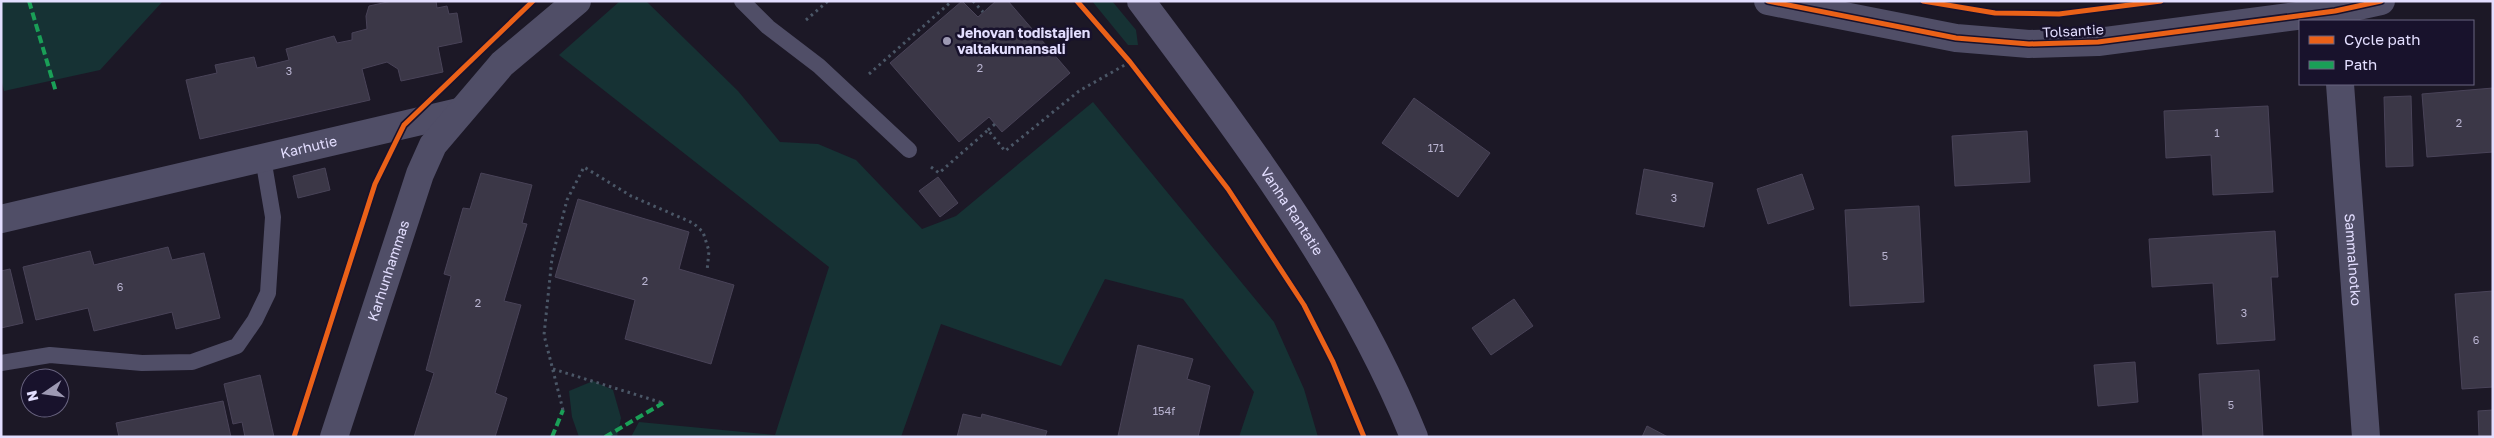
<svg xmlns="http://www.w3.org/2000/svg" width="2494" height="438" viewBox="0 0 2494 438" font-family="'Golos Text',sans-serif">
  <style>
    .green { fill: #163234 }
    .building { fill: #3b3747; stroke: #494358 }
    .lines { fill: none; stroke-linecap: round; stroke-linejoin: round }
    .path { stroke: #4b5767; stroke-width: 3; stroke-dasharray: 2.5 4; stroke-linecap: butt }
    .service { stroke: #504e67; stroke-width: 16 }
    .minor { stroke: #504e67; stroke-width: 28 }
    .tertiary { stroke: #504e67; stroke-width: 28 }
    .secondary { stroke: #54516c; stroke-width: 28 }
    .quiet { stroke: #1a9f57; stroke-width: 4; stroke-dasharray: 8 4; stroke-linecap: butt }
    .cycleway-casing { stroke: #18122c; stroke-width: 8 }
    .cycleway { stroke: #ea6118; stroke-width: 5 }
    .poi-dot { fill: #9d99b3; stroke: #18122c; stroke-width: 2 }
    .labels { text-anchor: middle; stroke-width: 5; stroke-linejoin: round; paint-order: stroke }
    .number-label { font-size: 11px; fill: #b9b4d1 }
    .street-label { font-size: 14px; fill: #e3deff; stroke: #18122c }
    .poi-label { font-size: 14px; font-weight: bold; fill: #e3deff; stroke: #18122c; text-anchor: start }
  </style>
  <rect width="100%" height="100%" fill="#1c1826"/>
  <g class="green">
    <path d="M1 1H163L100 70 4 91 1 79Z"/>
    <path d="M620 1H646L738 91 780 142 818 144 856 160 922 229 956 216 1093 102 1274 322 1304 389 1318 437H1239L1254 392 1183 299 1105 279 1061 366 941 324 901 437H631L639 422 775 435 829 267 559 55Z"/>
    <path d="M1092 1H1112L1136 30 1138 45H1128Z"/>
    <path d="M593 381 613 390 621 418 617 437H579L572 417 569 391Z"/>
  </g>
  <g class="building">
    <path d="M392 1H436L437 8 447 6 449 14 457 13 462 42 438 47 443 72 401 81 398 69 387 62 362 69 370 100 200 139 186 80 217 73 215 65 254 57 257 68 289 60 286 49 334 36 337 43 352 40V33L367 29 366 16 369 6Z"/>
    <path d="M962 1 978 17 996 1H1008L1070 73 1002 132 989 117 959 142 890 63Z"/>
    <path d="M2493 88V152L2427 157 2422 94Z"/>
    <path d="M2411 96 2413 166 2386 167 2384 97Z"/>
    <path d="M1414 98 1490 153 1458 197 1382 143Z"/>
    <path d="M2268 106 2273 192 2213 195 2211 155 2166 158 2164 111Z"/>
    <path d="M2027 131 2030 182 1955 186 1952 136Z"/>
    <path d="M325 168 330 190 298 198 293 176Z"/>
    <path d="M1644 169 1713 183 1704 227 1636 214Z"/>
    <path d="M481 173 532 185 522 223 527 224 504 301 521 305 495 393 507 398 495 437H414L434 373 426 370 451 276 444 274 463 208 470 209Z"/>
    <path d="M1802 174 1814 209 1768 224 1757 189Z"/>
    <path d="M938 177 958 203 940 217 919 191Z"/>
    <path d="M578 199 689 232 679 269 734 285 711 364 625 339 635 300 555 277Z"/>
    <path d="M1919 206 1924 302 1850 306 1845 210Z"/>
    <path d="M2275 231 2278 277H2271L2275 340 2217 344 2213 283 2152 287 2149 239Z"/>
    <path d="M168 247 172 260 204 253 220 318 176 329 172 312 94 331 88 308 36 320 23 267 90 251 94 265Z"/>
    <path d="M10 269 23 323 1 328V271Z"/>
    <path d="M2493 291V387L2462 389 2455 294Z"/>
    <path d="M1514 299 1533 326 1491 355 1472 328Z"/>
    <path d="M1138 345 1193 359 1187 379 1210 386 1198 437 1118 436Z"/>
    <path d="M2135 362 2138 402 2098 406 2094 365Z"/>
    <path d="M2259 370 2263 437H2203L2199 374Z"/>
    <path d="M260 375 274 437H245L242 422 233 424 224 384Z"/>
    <path d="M223 401 231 437H119L116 423Z"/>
    <path d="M2493 410V437H2479L2478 411Z"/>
    <path d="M963 414 981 418 982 414 1047 431 1045 437H957Z"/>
    <path d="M1647 426 1668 437H1642Z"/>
  </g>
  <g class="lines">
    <g class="path">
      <path d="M973 1 983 12"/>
      <path d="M806 20 828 1"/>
      <path d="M869 74 952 1"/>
      <path d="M988 130 995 124"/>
      <path d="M931 167 939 173 988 130 1005 151 1079 91 1130 62"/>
      <path d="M553 369 663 403"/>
      <path d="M563 410 544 335 552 258 567 200 584 167 631 196 693 223 703 232 709 251 707 271"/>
    </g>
    <g class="service">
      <path d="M742 1 768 27 819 66 909 150"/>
      <path d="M1 363 50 355 142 363 192 362 237 346 255 320 268 293 273 217 263 158"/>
    </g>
    <g class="minor">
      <path id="s1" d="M2340 84 2366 437"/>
      <path id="s2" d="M1 219 459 112"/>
      <path id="s3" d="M334 437 420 174 433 145 502 64 577 1"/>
    </g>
    <path class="tertiary" d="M1768 1 1956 38 2029 44 2098 42 2335 11 2381 1"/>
    <path class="secondary" id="s4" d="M1141 1C1244 139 1349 276 1414 437"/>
    <g class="quiet">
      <path d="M29 1 56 92"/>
      <path d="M552 437 563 410"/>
      <path d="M605 437 663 403"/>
    </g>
    <defs>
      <g id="cycleway">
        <path d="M1077 1 1130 62 1228 189 1304 305 1333 362 1364 437"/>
        <path d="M1768 1 1956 38 2029 44 2098 42 2335 11 2381 1"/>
        <path d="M1923 1 1995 13 2059 14 2161 1"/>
        <path d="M294 437 375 184 404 125 533 1"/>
      </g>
    </defs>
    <use href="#cycleway" class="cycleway-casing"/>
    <use href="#cycleway" class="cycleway"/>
  </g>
  <circle class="poi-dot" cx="947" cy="41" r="5"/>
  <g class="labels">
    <g class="number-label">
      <text x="980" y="72">2</text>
      <text x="289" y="75">3</text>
      <text x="2459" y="127">2</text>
      <text x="2217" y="137">1</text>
      <text x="1436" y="152">171</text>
      <text x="1674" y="202">3</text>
      <text x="1885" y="260">5</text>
      <text x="645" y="285">2</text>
      <text x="120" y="291">6</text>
      <text x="478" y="307">2</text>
      <text x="2244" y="317">3</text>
      <text x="2476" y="344">6</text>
      <text x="2231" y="409">5</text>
      <text x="1164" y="415">154f</text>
    </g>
    <g class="street-label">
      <text transform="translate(2073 31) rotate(-3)" y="5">Tolsantie</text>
      <text dy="5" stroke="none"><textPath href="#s2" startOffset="316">Karhutie</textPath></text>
      <text dy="5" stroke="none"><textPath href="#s4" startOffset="259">Vanha Rantatie</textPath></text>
      <text dy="5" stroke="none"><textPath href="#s1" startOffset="176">Sammalnotko</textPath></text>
      <text dy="5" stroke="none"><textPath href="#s3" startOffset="175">Karhunhammas</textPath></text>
    </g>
    <g class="poi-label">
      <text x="957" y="38">Jehovan todistajien<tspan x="957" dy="16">valtakunnansali</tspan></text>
    </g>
  </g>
  <rect width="2494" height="438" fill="none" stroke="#e3deff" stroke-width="5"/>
  <rect x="2299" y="20" width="175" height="65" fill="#18122c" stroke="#696480"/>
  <rect x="2309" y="36" width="25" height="8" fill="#ea6118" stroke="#696480"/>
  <text x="2344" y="45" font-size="15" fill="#e3deff">Cycle path</text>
  <rect x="2309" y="61" width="25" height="8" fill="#1a9f57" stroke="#696480"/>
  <text x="2344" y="70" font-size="15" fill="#e3deff">Path</text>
  <g transform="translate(45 393) rotate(257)"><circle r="24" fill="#18122c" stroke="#696480"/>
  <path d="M0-4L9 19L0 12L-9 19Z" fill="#9d99b3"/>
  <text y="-8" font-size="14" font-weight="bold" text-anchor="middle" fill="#e3deff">N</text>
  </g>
</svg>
